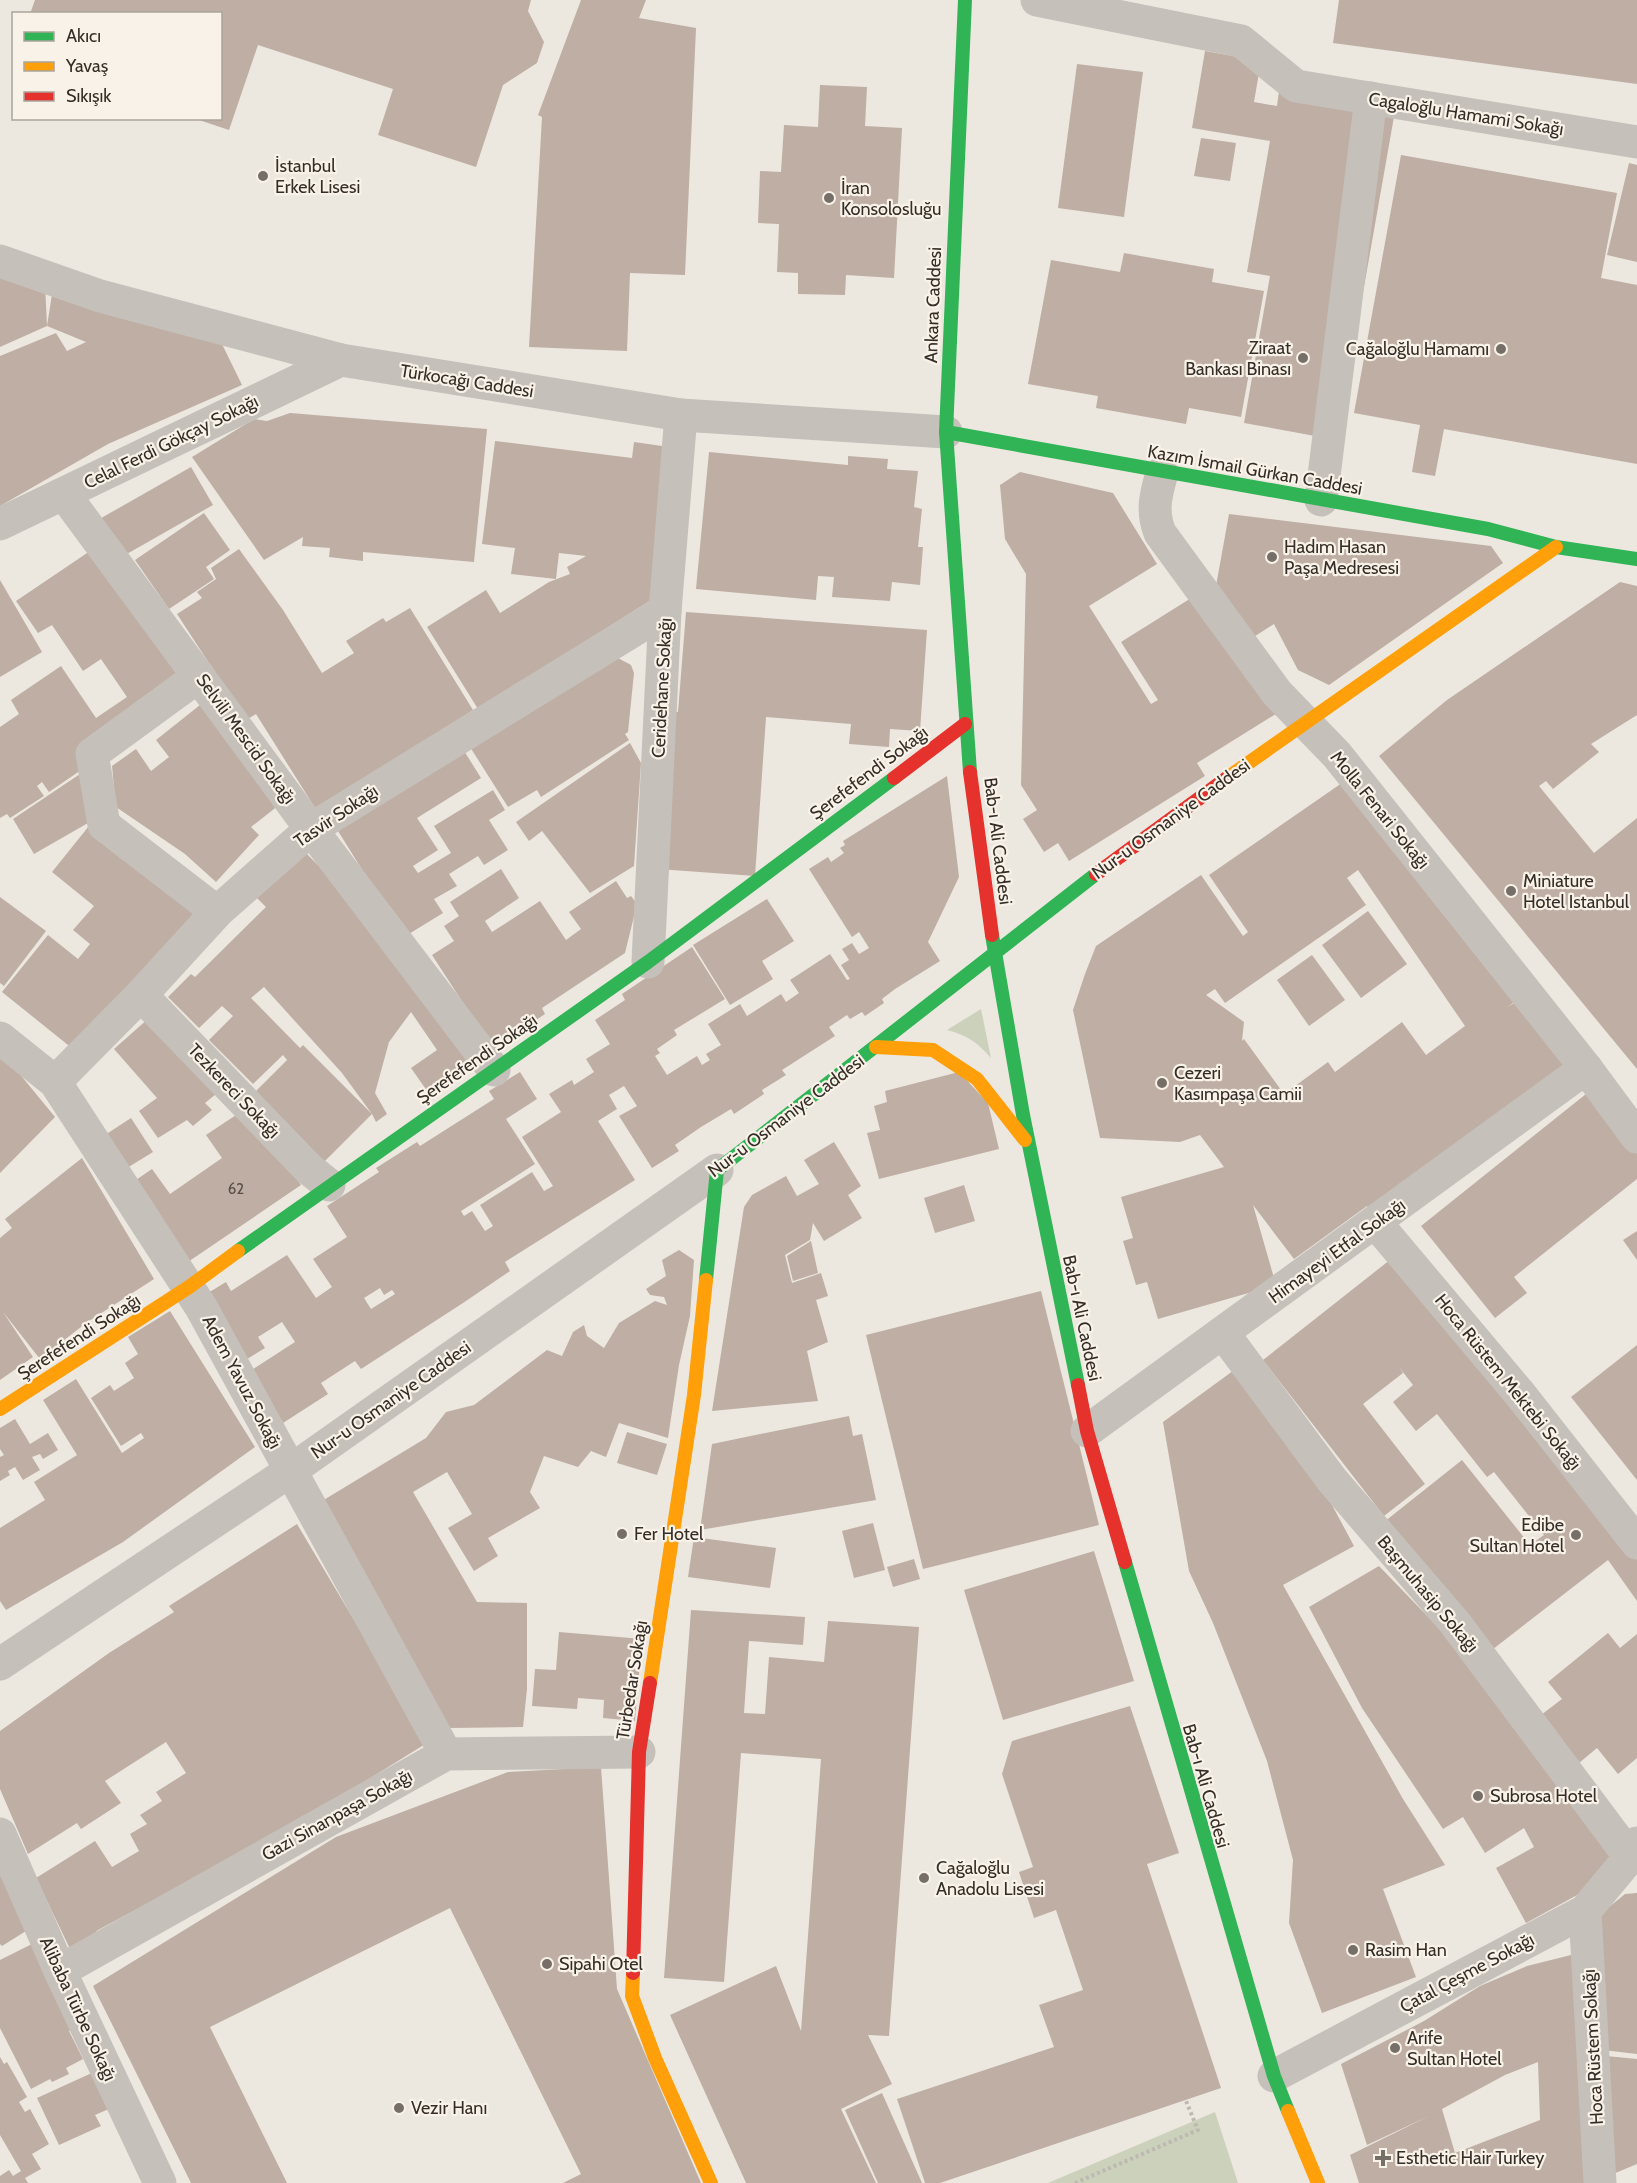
<svg xmlns="http://www.w3.org/2000/svg" width="1637" height="2183" viewBox="0 0 1637 2183" font-family="Cabin,sans-serif">
  <style>
    .green { fill: #cbd1bb }
    .building { fill: #bfaea3; fill-rule: evenodd }
    .lines { fill: none; stroke-linecap: round; stroke-linejoin: round }
    .path { stroke: #beb8b2; stroke-width: 4; stroke-dasharray: 3 3; stroke-linecap: butt }
    .street { stroke: #c5c0ba; stroke-width: 33 }
    .fast { stroke: #30b455; stroke-width: 14 }
    .slow { stroke: #ff9f0a; stroke-width: 14 }
    .jam { stroke: #e5322d; stroke-width: 14 }
    .poi-dot { fill: #756f68; stroke: #f8f2e8; stroke-width: 2 }
    .labels { text-anchor: middle; stroke-width: 4.5; stroke-linejoin: round; paint-order: stroke }
    .number-label { font-size: 15px; fill: #584e47 }
    .street-label { font-size: 18px; fill: #352e28; stroke: #f8f2e8 }
    .poi-label { font-size: 18px; fill: #352e28; stroke: #f8f2e8; text-anchor: start }
  </style>
  <rect width="100%" height="100%" fill="#ece8e0"/>
  <g class="green">
    <path d="M981 1009 991 1058C978 1043 967 1035 947 1030Z"/>
    <path d="M1215 2112 1238 2183H1048Z"/>
  </g>
  <g class="building">
    <path d="M35 0H531L528 11 544 42 537 63 503 85 476 167 378 135 393 89 258 45 229 130 196 119 220 118V14H30Z"/>
    <path d="M581 0H646L639 18 696 28 685 275 630 273 627 351 529 347 542 117 538 115Z"/>
    <path d="M1339 0H1637V84L1333 43Z"/>
    <path d="M1205 51 1261 61 1254 102 1277 106 1279 91 1395 111 1337 440 1244 423 1270 276 1247 272 1270 141 1192 128Z"/>
    <path d="M1077 64 1143 72 1124 217 1058 208Z"/>
    <path d="M820 85 867 87 865 126 902 128 894 278 846 275 845 295 798 294V273L777 272 779 224 758 223 760 171 781 172 784 125 818 127Z"/>
    <path d="M1201 138 1236 143 1230 181 1194 176Z"/>
    <path d="M1401 155 1617 193 1601 278 1637 285V464L1444 429 1435 476 1412 472 1420 425 1354 413Z"/>
    <path d="M1629 163 1637 165V262L1607 255Z"/>
    <path d="M1124 253 1214 269 1212 282 1264 291 1241 417 1189 408 1186 424 1096 408 1098 396 1028 384 1051 260 1120 272Z"/>
    <path d="M0 269 45 284 47 326 0 347Z"/>
    <path d="M53 288 221 342 242 385 108 444 0 506V356L56 333 67 351 86 342 47 326Z"/>
    <path d="M290 413 487 429 474 562 363 552V561L329 557 330 548 302 546 303 537 264 560 192 457 254 419 267 421Z"/>
    <path d="M495 441 632 458 634 442 669 447 656 597 478 709 427 627 486 590 500 613 549 582 570 574 567 567 586 556 559 553 556 579 511 574 515 548 482 544Z"/>
    <path d="M709 452 848 465V456L888 459 887 469 918 471 914 507 922 509 918 547H923L920 585 892 582 890 601 832 597 834 577 818 576 816 600 696 589Z"/>
    <path d="M191 467 213 505 118 559 96 521Z"/>
    <path d="M1020 472 1113 493 1157 564 1089 606 1151 704 1158 700 1121 642 1196 595 1279 712 1197 763 1205 776 1069 861 1058 843 1044 852 1023 819 1037 810 1021 785 1026 574 1005 539 1000 485Z"/>
    <path d="M204 513 230 550 206 567 214 579 169 609 135 560Z"/>
    <path d="M1229 514 1491 546 1503 563 1329 685 1298 670 1274 624 1252 638 1216 586Z"/>
    <path d="M96 547 183 678 87 766 49 792 42 782 37 786 44 796 10 818 7 814 0 818V727L19 714 11 700 61 666 96 718 127 697 101 659 83 671 52 625 38 633 16 601Z"/>
    <path d="M239 549 283 610 322 673 354 653 346 641 383 618 386 622 410 608 473 710 317 811 256 714 246 720 177 614 202 598 197 592 216 579 211 568Z"/>
    <path d="M0 580 42 652 0 677Z"/>
    <path d="M1620 582 1637 586V715L1591 744 1599 752 1553 789 1546 781 1539 786 1594 853 1637 818V1069L1379 756 1447 700Z"/>
    <path d="M686 612 927 630 920 731 890 729 889 747 849 744 851 724 766 717 755 876 658 869 669 711 678 712Z"/>
    <path d="M616 657 631 665 634 673 628 732 625 734 629 740 541 797 537 790 508 807 470 747Z"/>
    <path d="M200 705 279 805 251 827 259 835 216 882 185 854 116 807 112 766 136 749 151 771 169 757 156 740Z"/>
    <path d="M630 743 641 763 634 866 590 893 542 831 529 841 516 822Z"/>
    <path d="M461 746 481 778 417 818 438 850 413 866 418 873 451 853 434 826 493 790 505 810 489 820 508 850 484 865 478 856 449 874 457 886 434 899 443 913 404 937 338 831Z"/>
    <path d="M86 770 88 823 34 854 13 819Z"/>
    <path d="M947 776 959 877 928 942 940 961 895 989 882 999 884 1003 865 1016 862 1012 850 1019 847 1015 829 1027 835 1036 782 1070 786 1075 762 1090 764 1094 734 1114 731 1109 701 1127 675 1145 679 1151 652 1168 619 1116 637 1106 624 1086 609 1095 617 1109 598 1121 635 1180 505 1262 510 1271 463 1303 361 1369 355 1361 321 1383 328 1394 283 1423 250 1371 295 1342 282 1322 258 1337 265 1348 244 1361 203 1296 226 1282 231 1291 287 1255 316 1298 332 1287 313 1259 347 1237 327 1206 379 1172 376 1168 417 1142 420 1146 494 1099 489 1091 520 1072 537 1099 506 1119 535 1164 461 1211 464 1216 472 1211 485 1231 493 1226 480 1205 532 1172 544 1191 553 1186 522 1137 561 1112 549 1094 572 1080 574 1085 594 1072 586 1059 610 1044 595 1020 625 1000 622 994 692 947 725 999 674 1030 677 1035 657 1049 660 1053 655 1056 667 1075 697 1056 702 1065 710 1060 706 1054 721 1045 708 1024 740 1004 747 1016 781 994 786 1002 799 993 790 980 830 954 847 980 850 979 841 965 849 960 842 949 852 943 859 954 869 948 859 932 852 937 809 869 828 857 831 862 844 853 840 848 845 845 843 841ZM380 1288 384 1295 392 1290 395 1294 371 1309 364 1298Z"/>
    <path d="M1352 776 1514 1002 1508 1007 1517 1001 1568 1070 1374 1215 1367 1206 1294 1259 1253 1205 1276 1285 1158 1319 1147 1282 1136 1285 1123 1241 1133 1238 1121 1197 1224 1167 1200 1135 1180 1142 1100 1138 1073 1010 1085 974 1096 946 1201 875 1243 936 1248 932 1209 875ZM1358 870 1465 1026 1426 1055 1402 1022 1335 1072 1328 1062 1284 1094 1244 1039 1242 1041 1244 1022 1206 995 1215 989 1225 1003 1366 905 1347 878Z"/>
    <path d="M89 826 197 914 78 1053 2 992 48 935 78 959 90 944 73 930 94 906 52 872Z"/>
    <path d="M304 851 378 926 476 1067 432 1098 411 1068 437 1050 411 1012 389 1042 375 1093 387 1114 376 1122 372 1114 324 1162 255 1092 287 1060 283 1055 253 1084 209 1040 233 1016 222 1006 199 1028 168 997 191 974 195 977 266 907 256 897ZM264 987 342 1073 372 1114 303 1045 300 1048 251 998Z"/>
    <path d="M501 869 519 898 485 921 492 932 540 901 566 940 581 929 569 912 616 881 627 898 631 896 637 904 625 953 542 1008 545 1014 493 1049 432 955 454 941 444 926 459 916 450 902Z"/>
    <path d="M0 897 46 931 4 986 0 983Z"/>
    <path d="M767 899 794 941 762 961 773 979 730 1005 693 945Z"/>
    <path d="M1368 911 1407 964 1361 998 1322 945Z"/>
    <path d="M1312 955 1345 1000 1309 1026 1277 980Z"/>
    <path d="M149 1018 216 1094 205 1103 212 1110 193 1126 187 1120 158 1138 139 1111 157 1098 114 1049Z"/>
    <path d="M0 1050 55 1117 0 1173Z"/>
    <path d="M959 1072 988 1103 999 1149 879 1179 867 1133 880 1130 874 1106 887 1102 885 1091Z"/>
    <path d="M1591 1090 1637 1148V1179L1514 1277 1527 1293 1495 1318 1421 1226Z"/>
    <path d="M248 1107 301 1185 185 1264 130 1184 152 1169 170 1194 222 1158 206 1135Z"/>
    <path d="M131 1118 153 1152 127 1168 105 1135Z"/>
    <path d="M834 1142 861 1186 848 1195 862 1218 824 1241 813 1223 810 1240 785 1255 792 1283 821 1273 828 1296 816 1300 828 1342 807 1351 818 1401 712 1411 744 1207 752 1195 786 1176 797 1196 819 1184 804 1160Z"/>
    <path d="M82 1158 154 1279 86 1323 40 1359 3 1312 33 1357 0 1380V1238L12 1228 5 1219Z"/>
    <path d="M964 1185 975 1221 935 1233 924 1198Z"/>
    <path d="M1637 1231V1260L1623 1240Z"/>
    <path d="M811 1241 818 1273 793 1281 787 1256Z"/>
    <path d="M679 1250 694 1260 690 1316 679 1365 668 1438 619 1423 606 1457 591 1451 578 1467 544 1456 530 1492 540 1508 488 1538 498 1556 474 1571 448 1528 472 1514 447 1472 413 1492 477 1602 527 1603V1689L523 1727 449 1728 322 1501 426 1438 446 1412 474 1405 547 1350 562 1356 573 1332 584 1325 587 1336 604 1348 619 1323 655 1301 667 1305 664 1297 650 1295 646 1289 666 1276 662 1260Z"/>
    <path d="M1400 1252 1637 1550V1601L1608 1560 1488 1653 1384 1522 1462 1460 1530 1545 1544 1535 1494 1472 1487 1477 1437 1414 1416 1431 1393 1402 1413 1385 1399 1367 1403 1373 1363 1404 1425 1484 1384 1516 1263 1360Z"/>
    <path d="M1041 1291 1099 1525 923 1569 866 1335Z"/>
    <path d="M170 1311 255 1447 123 1542 6 1610 0 1601V1528L45 1500 34 1482 77 1455 43 1400 76 1379 122 1453 144 1438 141 1433 121 1446 91 1398 110 1385 114 1391 134 1378 125 1363 138 1354 128 1337Z"/>
    <path d="M1637 1345V1480L1571 1397Z"/>
    <path d="M1237 1368 1317 1477 1354 1546 1283 1585 1403 1799 1445 1865 1383 1889 1416 1977 1322 2013 1289 1923 1293 1860 1267 1761 1213 1623 1189 1571 1163 1422Z"/>
    <path d="M849 1416 853 1436 862 1434 876 1500 700 1530 712 1444Z"/>
    <path d="M15 1419 30 1444 48 1433 58 1450 43 1459 40 1454 32 1457 40 1470 23 1480 15 1467 8 1471 10 1475 0 1481V1457L4 1455 0 1449V1428Z"/>
    <path d="M627 1432 667 1444 657 1475 617 1463Z"/>
    <path d="M873 1523 885 1570 854 1578 842 1531Z"/>
    <path d="M297 1524 427 1743 306 1818 98 1930 72 1953 36 1878 95 1841 112 1867 139 1851 130 1834 147 1824 140 1815 162 1801 156 1792 186 1773 166 1742 105 1781 121 1803 81 1829 77 1823 28 1854 0 1789V1731L109 1653 174 1612 169 1606Z"/>
    <path d="M694 1537 776 1548 770 1588 688 1577Z"/>
    <path d="M1094 1551 1134 1681 1003 1720 964 1590Z"/>
    <path d="M914 1559 920 1579 893 1587 887 1567Z"/>
    <path d="M1379 1566 1464 1654 1620 1857 1601 1882 1526 1923 1496 1868 1534 1847 1524 1828 1485 1853 1463 1817 1443 1829 1362 1708 1309 1607Z"/>
    <path d="M691 1610 805 1617 803 1645 749 1641 744 1713 765 1714 769 1657 824 1662 828 1621 919 1627 889 2036 868 2035 892 2084 841 2109 876 2183H746L670 2015 776 1966 801 2031 821 1759 741 1753 724 1982 664 1978Z"/>
    <path d="M559 1632 642 1639 635 1721 603 1718 604 1700 578 1698 577 1709 532 1706 535 1669 556 1670Z"/>
    <path d="M1608 1633 1620 1648 1637 1634V1758L1618 1774 1597 1748 1579 1763 1541 1715 1562 1699 1548 1682Z"/>
    <path d="M1130 1706 1179 1853 1147 1864 1221 2088 940 2183H925L897 2099 1054 2047 1039 2005 1083 1990 1056 1910 1034 1918 1019 1872 1033 1867 1002 1774 1012 1741Z"/>
    <path d="M601 1767 617 1989 701 2183H563L581 2174 450 1908 210 2027 287 2183H191L93 1986 336 1837 508 1772Z"/>
    <path d="M0 1869 26 1931 2 1946 0 1944Z"/>
    <path d="M1637 1893V2054L1603 2050 1592 1921 1625 1894Z"/>
    <path d="M34 1943 78 2026 69 2031 83 2059 66 2068 69 2074 52 2082 50 2079 31 2089 0 2028V1960Z"/>
    <path d="M1579 1953 1590 2183H1359L1350 2155 1429 2116 1367 2145 1341 2064 1424 2021 1480 1986 1527 1966ZM1538 2062 1540 2120 1455 2153 1442 2109 1505 2075Z"/>
    <path d="M1606 2056 1637 2059V2164L1613 2174Z"/>
    <path d="M0 2057 4 2064 7 2062 27 2097 19 2102 25 2112 30 2109 49 2144 32 2154 41 2169 25 2178 28 2183H0V2176L9 2170 13 2176 21 2171 0 2135Z"/>
    <path d="M94 2072 111 2108 95 2115 101 2126 59 2145 37 2098Z"/>
    <path d="M882 2093 922 2183H878L845 2110Z"/>
  </g>
  <g class="lines">
    <path class="path" d="M1075 2183 1198 2130 1186 2101"/>
    <g class="street">
      <path d="M1037 0 1241 41 1296 86 1637 142"/>
      <path d="M0 261 100 296 341 360 681 415 946 432"/>
      <path d="M1162 473C1156 494 1151 511 1160 533L1277 693 1337 755 1586 1068 1637 1137"/>
      <path d="M64 494 311 829 494 1070"/>
      <path d="M1321 500 1371 98"/>
      <path d="M0 524 341 360"/>
      <path d="M199 676 92 754 104 825 217 912"/>
      <path d="M648 962 665 611 681 415"/>
      <path d="M141 995 309 1169 329 1185"/>
      <path d="M0 1038 55 1082 201 1307 446 1754"/>
      <path d="M55 1082 141 995 217 912 311 829 665 611"/>
      <path d="M1376 1223 1520 1394 1637 1543"/>
      <path d="M1223 1333 1332 1480 1455 1623 1630 1857"/>
      <path d="M1087 1431 1586 1068"/>
      <path d="M0 1664 290 1471 717 1170"/>
      <path d="M0 1834 60 1971 160 2183"/>
      <path d="M1585 1911 1600 2183"/>
      <path d="M60 1971 446 1754 639 1752"/>
      <path d="M1274 2076 1585 1911 1630 1857 1637 1843"/>
    </g>
    <g class="fast">
      <path d="M965 0 946 432 970 772"/>
      <path d="M946 432 1488 529 1556 547 1637 559"/>
      <path d="M992 935 1023 1115 1078 1385"/>
      <path d="M238 1251 648 962 894 778"/>
      <path d="M706 1280 717 1170 1096 874"/>
      <path d="M1125 1562 1274 2076 1288 2111"/>
    </g>
    <g class="slow">
      <path d="M1227 778 1556 547"/>
      <path d="M876 1047 933 1050 977 1079 1025 1140"/>
      <path d="M0 1409 189 1287 238 1251"/>
      <path d="M650 1683 694 1395 706 1280"/>
      <path d="M633 1973 632 1996 655 2058 711 2183"/>
      <path d="M1288 2111 1318 2183"/>
    </g>
    <g class="jam">
      <path d="M970 772 992 935"/>
      <path d="M894 778 965 724"/>
      <path d="M1096 874 1227 778"/>
      <path d="M1078 1385 1087 1431 1125 1562"/>
      <path d="M633 1973 639 1752 650 1683"/>
    </g>
  </g>
  <g class="poi-dot">
    <circle cx="263" cy="176" r="6"/>
    <circle cx="829" cy="198" r="6"/>
    <circle cx="1501" cy="349" r="6"/>
    <circle cx="1303" cy="358" r="6"/>
    <circle cx="1272" cy="557" r="6"/>
    <circle cx="1511" cy="891" r="6"/>
    <circle cx="1162" cy="1083" r="6"/>
    <circle cx="622" cy="1534" r="6"/>
    <circle cx="1576" cy="1535" r="6"/>
    <circle cx="1478" cy="1796" r="6"/>
    <circle cx="924" cy="1878" r="6"/>
    <circle cx="1353" cy="1950" r="6"/>
    <circle cx="547" cy="1964" r="6"/>
    <circle cx="1395" cy="2048" r="6"/>
    <circle cx="399" cy="2108" r="6"/>
    <path d="M1380 2149h6v6h6v6h-6v6h-6v-6h-6v-6h6z"/>
  </g>
  <g class="labels">
    <g class="number-label">
      <text x="236" y="1194">62</text>
    </g>
    <g class="street-label">
      <text transform="translate(1466 114) rotate(9)" y="6">Cagaloğlu Hamami Sokağı</text>
      <text transform="translate(933 305) rotate(-88)" y="6">Ankara Caddesi</text>
      <text transform="translate(467 381) rotate(9)" y="6">Türkocağı Caddesi</text>
      <text transform="translate(171 442) rotate(-26)" y="6">Celal Ferdi Gökçay Sokağı</text>
      <text transform="translate(1255 470) rotate(10)" y="6">Kazım İsmail Gürkan Caddesi</text>
      <text transform="translate(662 688) rotate(-87)" y="6">Ceridehane Sokağı</text>
      <text transform="translate(246 739) rotate(54)" y="6">Selvili Mescid Sokağı</text>
      <text transform="translate(869 773) rotate(-37)" y="6">Şerefefendi Sokağı</text>
      <text transform="translate(1380 810) rotate(51)" y="6">Molla Fenari Sokağı</text>
      <text transform="translate(336 816) rotate(-34)" y="6">Tasvir Sokağı</text>
      <text transform="translate(1171 819) rotate(-36)" y="6">Nur-u Osmaniye Caddesi</text>
      <text transform="translate(998 841) rotate(83)" y="6">Bab-ı Ali Caddesi</text>
      <text transform="translate(477 1059) rotate(-35)" y="6">Şerefefendi Sokağı</text>
      <text transform="translate(234 1091) rotate(46)" y="6">Tezkereci Sokağı</text>
      <text transform="translate(786 1116) rotate(-37)" y="6">Nur-u Osmaniye Caddesi</text>
      <text transform="translate(1337 1251) rotate(-36)" y="6">Himayeyi Etfal Sokağı</text>
      <text transform="translate(1082 1318) rotate(78)" y="6">Bab-ı Ali Caddesi</text>
      <text transform="translate(79 1337) rotate(-33)" y="6">Şerefefendi Sokağı</text>
      <text transform="translate(242 1382) rotate(62)" y="6">Adem Yavuz Sokağı</text>
      <text transform="translate(1508 1382) rotate(51)" y="6">Hoca Rüstem Mektebi Sokağı</text>
      <text transform="translate(391 1400) rotate(-35)" y="6">Nur-u Osmaniye Caddesi</text>
      <text transform="translate(1428 1594) rotate(50)" y="6">Başmuhasip Sokağı</text>
      <text transform="translate(632 1680) rotate(-81)" y="6">Türbedar Sokağı</text>
      <text transform="translate(1206 1786) rotate(74)" y="6">Bab-ı Ali Caddesi</text>
      <text transform="translate(337 1815) rotate(-29)" y="6">Gazi Sinanpaşa Sokağı</text>
      <text transform="translate(1467 1973) rotate(-28)" y="6">Çatal Çeşme Sokağı</text>
      <text transform="translate(78 2009) rotate(65)" y="6">Alibaba Türbe Sokağı</text>
      <text transform="translate(1593 2047) rotate(-93)" y="6">Hoca Rüstem Sokağı</text>
    </g>
    <g class="poi-label">
      <text x="275" y="172">İstanbul<tspan x="275" dy="21">Erkek Lisesi</tspan></text>
      <text x="841" y="194">İran<tspan x="841" dy="21">Konsolosluğu</tspan></text>
      <text x="1291" y="354" text-anchor="end">Ziraat<tspan x="1291" dy="21">Bankası Binası</tspan></text>
      <text x="1489" y="355" text-anchor="end">Cağaloğlu Hamamı</text>
      <text x="1284" y="553">Hadım Hasan<tspan x="1284" dy="21">Paşa Medresesi</tspan></text>
      <text x="1523" y="887">Miniature<tspan x="1523" dy="21">Hotel Istanbul</tspan></text>
      <text x="1174" y="1079">Cezeri<tspan x="1174" dy="21">Kasımpaşa Camii</tspan></text>
      <text x="1564" y="1531" text-anchor="end">Edibe<tspan x="1564" dy="21">Sultan Hotel</tspan></text>
      <text x="634" y="1540">Fer Hotel</text>
      <text x="1490" y="1802">Subrosa Hotel</text>
      <text x="936" y="1874">Cağaloğlu<tspan x="936" dy="21">Anadolu Lisesi</tspan></text>
      <text x="1365" y="1956">Rasim Han</text>
      <text x="559" y="1970">Sipahi Otel</text>
      <text x="1407" y="2044">Arife<tspan x="1407" dy="21">Sultan Hotel</tspan></text>
      <text x="411" y="2114">Vezir Hanı</text>
      <text x="1396" y="2164">Esthetic Hair Turkey</text>
    </g>
  </g>
  <rect x="12" y="12" width="210" height="108" fill="#f8f2e8" stroke="#aaa49b" stroke-width="1.5"/>
  <rect x="24" y="32" width="30" height="9" fill="#30b455" stroke="#aaa49b" stroke-width="1.5"/>
  <text x="66" y="42" font-size="18" fill="#352e28">Akıcı</text>
  <rect x="24" y="62" width="30" height="9" fill="#ff9f0a" stroke="#aaa49b" stroke-width="1.5"/>
  <text x="66" y="72" font-size="18" fill="#352e28">Yavaş</text>
  <rect x="24" y="92" width="30" height="9" fill="#e5322d" stroke="#aaa49b" stroke-width="1.5"/>
  <text x="66" y="102" font-size="18" fill="#352e28">Sıkışık</text>
</svg>
